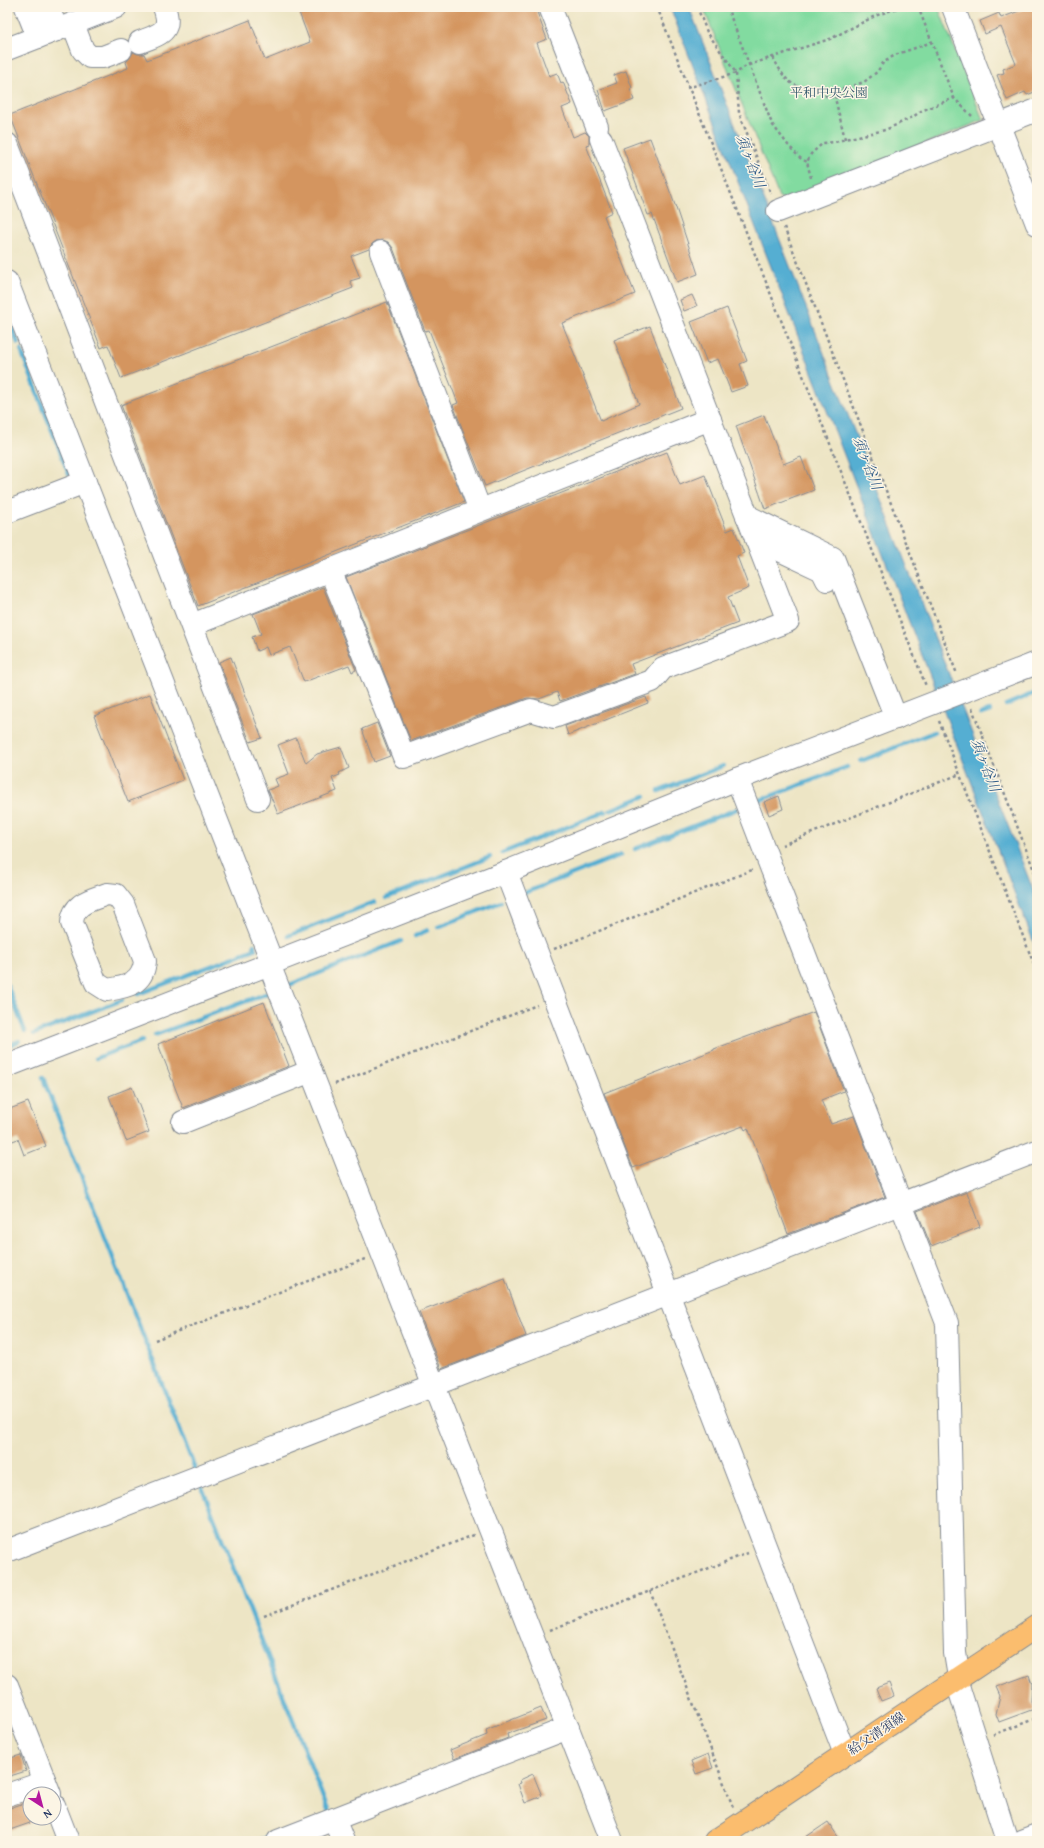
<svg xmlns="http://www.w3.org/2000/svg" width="1044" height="1848" viewBox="0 0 1044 1848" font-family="'Gentium Book Plus','Noto Serif JP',serif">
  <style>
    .green { fill: #82dba0; stroke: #4e857f }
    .water { fill: #55aed2; stroke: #386e98 }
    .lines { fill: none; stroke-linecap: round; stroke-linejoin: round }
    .stream { stroke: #55aed2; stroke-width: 4.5 }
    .building { fill: #d4955e }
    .minor-casing { stroke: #848a92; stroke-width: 24 }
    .major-casing { stroke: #848a92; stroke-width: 24 }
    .path { stroke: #848a92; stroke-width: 2.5; stroke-dasharray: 3 3; stroke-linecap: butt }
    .minor { stroke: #fff; stroke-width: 22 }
    .major { stroke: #fbbd6e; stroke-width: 22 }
    .labels { text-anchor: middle; stroke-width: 3; stroke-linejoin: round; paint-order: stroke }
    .park-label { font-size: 13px; fill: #355a6e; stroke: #fcf5e5 }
    .street-label { font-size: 13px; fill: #1b2f5e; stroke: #fcf5e5 }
    .water-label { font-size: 14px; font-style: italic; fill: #2f5b87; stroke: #fcf5e5 }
  </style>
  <rect width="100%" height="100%" fill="#fcf5e5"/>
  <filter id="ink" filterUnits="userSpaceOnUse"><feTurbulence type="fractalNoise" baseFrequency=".025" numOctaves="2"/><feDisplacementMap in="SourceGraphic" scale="8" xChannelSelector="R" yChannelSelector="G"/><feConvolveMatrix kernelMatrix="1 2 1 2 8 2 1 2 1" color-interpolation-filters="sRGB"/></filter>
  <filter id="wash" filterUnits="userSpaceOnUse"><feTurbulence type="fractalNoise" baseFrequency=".012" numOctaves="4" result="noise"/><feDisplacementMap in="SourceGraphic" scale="16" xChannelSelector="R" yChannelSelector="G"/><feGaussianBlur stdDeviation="0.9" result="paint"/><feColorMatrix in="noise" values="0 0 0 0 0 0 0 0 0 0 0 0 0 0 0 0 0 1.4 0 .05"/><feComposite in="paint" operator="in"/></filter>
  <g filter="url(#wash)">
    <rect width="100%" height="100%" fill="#ede5c5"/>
    <path class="green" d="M703 7H938L983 120 786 200 779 197Z"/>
    <path class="water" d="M670 7H689L1037 900V951Z"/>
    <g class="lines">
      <g class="stream">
        <path d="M7 315 18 343"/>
        <path d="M21 350 69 474"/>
        <path d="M1006 705 1037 692"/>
        <path d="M981 714 990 711"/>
        <path d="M861 761 934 732"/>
        <path d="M659 791 723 766"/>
        <path d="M755 802 847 767"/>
        <path d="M610 810 645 796"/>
        <path d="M635 849 737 809"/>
        <path d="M502 853 605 812"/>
        <path d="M524 893 621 855"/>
        <path d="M386 898 490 857"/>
        <path d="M438 927 501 902"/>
        <path d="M288 936 375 902"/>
        <path d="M415 936 428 930"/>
        <path d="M7 985 25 1031"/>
        <path d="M289 985 401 941"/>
        <path d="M138 994 255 949 254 945"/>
        <path d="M34 1034 122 1000"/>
        <path d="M155 1035 268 993"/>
        <path d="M7 1046 19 1041"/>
        <path d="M96 1058 142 1041"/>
        <path d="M43 1078 195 1469"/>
        <path d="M201 1485 329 1813"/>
        <path d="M257 1841 273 1835"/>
      </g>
    </g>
    <g id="blocks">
      <g class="building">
        <path d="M297 7H535L547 39 537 43 549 76 557 73 561 83 563 82 572 104 562 108 573 137 585 132 589 136V144L586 145 612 212 604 216 635 294 562 323 601 421 639 404 614 340 650 326 681 408 485 486 453 405 458 403 429 330 425 331 393 248 388 242 383 240 376 241 372 244 369 249 351 256 360 278 350 281 353 288 121 378 108 345 101 348 10 115 128 68 126 62 130 58 133 52 138 54H144L147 60 250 20 265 60 310 42Z"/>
        <path d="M1029 7H1037V91L1027 95 1025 92 1007 100 997 75 1004 73 1003 69 1016 64 1001 27 985 34 980 21 999 13 1001 18Z"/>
        <path d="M626 71 632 88 630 89 634 100 605 111 598 90 617 83 614 75Z"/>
        <path d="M650 138 675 205 698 274 677 282 652 214 648 215 623 148Z"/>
        <path d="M692 295 697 306 684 311 680 300Z"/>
        <path d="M387 302 464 502 198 606 121 405Z"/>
        <path d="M727 308 747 361 740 364 748 386 731 392 718 359 707 363 691 322Z"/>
        <path d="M764 415 783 464 801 457 814 490 765 509 736 426Z"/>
        <path d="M667 452 680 485 705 475 727 531 734 528 744 553 737 556 749 588 728 597 738 623 631 664 635 674 560 701 557 692 539 699 527 698 411 741 346 577Z"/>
        <path d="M323 587 356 670 352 672 349 665 304 682 290 647 269 655 266 647 257 651 252 637 261 634 253 614Z"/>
        <path d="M231 657 262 738 250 742 219 662Z"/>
        <path d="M150 694 183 780 128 802 94 716Z"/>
        <path d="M646 697 648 703 568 735 565 726Z"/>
        <path d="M377 723 390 756 374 762 362 729Z"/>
        <path d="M296 738 306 763 317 754 341 747 349 768 339 773 340 775 332 778 337 791 278 814 268 790 278 786 275 779 289 774 278 745Z"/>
        <path d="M779 796 783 809 769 815 764 802Z"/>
        <path d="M264 1002 289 1066 183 1108 158 1044Z"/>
        <path d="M814 1012 844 1091 821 1100 831 1124 854 1116 885 1197 788 1234 748 1128 745 1130 743 1126 633 1168 604 1093 714 1050V1049Z"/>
        <path d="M132 1087 149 1132 126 1141 109 1096Z"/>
        <path d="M28 1102 46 1146 24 1155 18 1139 7 1143V1110Z"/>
        <path d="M967 1192 980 1227 931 1246 917 1211Z"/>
        <path d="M505 1279 526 1336 441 1369 419 1312Z"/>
        <path d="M1029 1675 1032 1684 1031 1701 1034 1709 999 1722 996 1714 1000 1696 996 1687Z"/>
        <path d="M889 1683 894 1696 881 1701 876 1688Z"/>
        <path d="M541 1708 546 1720 507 1734 508 1738 454 1759 450 1750 487 1735 486 1730Z"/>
        <path d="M708 1754 713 1768 696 1774 691 1761Z"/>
        <path d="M21 1755 26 1771 7 1777V1759Z"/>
        <path d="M533 1774 542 1796 525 1803 518 1784 521 1783 520 1780Z"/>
        <path d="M30 1801V1823L7 1831V1809Z"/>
        <path d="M828 1822 841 1841H800Z"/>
      </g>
    </g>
  </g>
  <g filter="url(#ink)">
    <use href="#blocks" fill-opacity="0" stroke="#848a92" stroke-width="1"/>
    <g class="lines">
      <defs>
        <g id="minor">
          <path d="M26 7 38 37"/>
          <path d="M48 7 57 30"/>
          <path d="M550 7 597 127"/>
          <path d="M953 7 1037 224"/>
          <path d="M73 24 83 50 90 57H103L121 50"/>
          <path d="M140 42C160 34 173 32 164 7"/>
          <path d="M7 49 116 7"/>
          <path d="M7 144 258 799"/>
          <path d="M778 211 1037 110"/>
          <path d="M381 252 480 510"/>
          <path d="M7 282 272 962"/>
          <path d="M7 512 85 482"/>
          <path d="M747 516 833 558 896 718"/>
          <path d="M756 539 822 570 827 580"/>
          <path d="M330 570 348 614"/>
          <path d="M350 621 365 659"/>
          <path d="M192 625 710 419"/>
          <path d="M368 666 404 757 531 710 554 717 652 681 663 668 788 621 601 139"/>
          <path d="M737 779 947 1323 955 1653 959 1677"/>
          <path d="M506 872 845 1754"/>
          <path d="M107 894 116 895 123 904 145 961C143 984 127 987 107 990L96 983 72 923C73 903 91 900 107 894Z"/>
          <path d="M269 964 612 1841"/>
          <path d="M7 1066 506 872 737 779 1037 663"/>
          <path d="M183 1122 311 1071"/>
          <path d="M7 1551 1037 1151"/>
          <path d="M956 1679 1007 1841"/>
          <path d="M7 1685 50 1794"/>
          <path d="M7 1795 45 1782"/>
          <path d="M54 1805 68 1841"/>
          <path d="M334 1819 343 1841"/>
          <path d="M278 1841 568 1728"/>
          <path d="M1021 1841 1037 1835"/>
        </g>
        <path id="major" d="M715 1841 1037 1626"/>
      </defs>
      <use href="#minor" class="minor-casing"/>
      <use href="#major" class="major-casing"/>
      <g class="path">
        <path d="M657 7 926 686"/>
        <path d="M697 7 707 32 736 73 739 113 771 194"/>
        <path d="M727 7 772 124 788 145 800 158 807 162"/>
        <path d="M918 7 954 98"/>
        <path d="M773 57C786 83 793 91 824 88L826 96 835 98"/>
        <path d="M687 88 736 73 746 66 773 57 830 39 875 16 900 7"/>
        <path d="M845 139 835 98 841 95 843 89 864 82 877 72 883 63 895 55 932 42"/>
        <path d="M811 178 807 162 811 154 823 143 835 142 845 139 885 130 913 117 921 111 954 98 972 116"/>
        <path d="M784 227 957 674"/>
        <path d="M972 708 1037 878"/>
        <path d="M939 721 1037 972"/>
        <path d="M782 845 960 774"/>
        <path d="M554 949 752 870"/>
        <path d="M335 1084 537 1005"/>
        <path d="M155 1340 365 1259"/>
        <path d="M650 1591 733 1807"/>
        <path d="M264 1616 474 1535"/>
        <path d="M550 1630 748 1553"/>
        <path d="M993 1735 1037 1718"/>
      </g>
      <use href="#minor" class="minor"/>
      <use href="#major" class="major"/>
    </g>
  </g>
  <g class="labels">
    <g class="park-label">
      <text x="829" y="97">平和中央公園</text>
    </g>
    <g class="street-label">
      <text transform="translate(876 1733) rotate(-34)" y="5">給父清須線</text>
    </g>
    <g class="water-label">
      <text transform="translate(751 161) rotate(69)" y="5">須ヶ谷川</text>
      <text transform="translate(868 463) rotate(69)" y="5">須ヶ谷川</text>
      <text transform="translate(986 765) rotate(69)" y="5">須ヶ谷川</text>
    </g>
  </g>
  <rect width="1044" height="1848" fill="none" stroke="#fcf5e5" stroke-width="24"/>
  <g transform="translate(42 1806) rotate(144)"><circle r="19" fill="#fcf5e5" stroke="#a2a6af"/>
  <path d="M0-3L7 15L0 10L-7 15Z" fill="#b5179e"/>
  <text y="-6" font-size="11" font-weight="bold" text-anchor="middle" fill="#1b2f5e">N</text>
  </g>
</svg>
